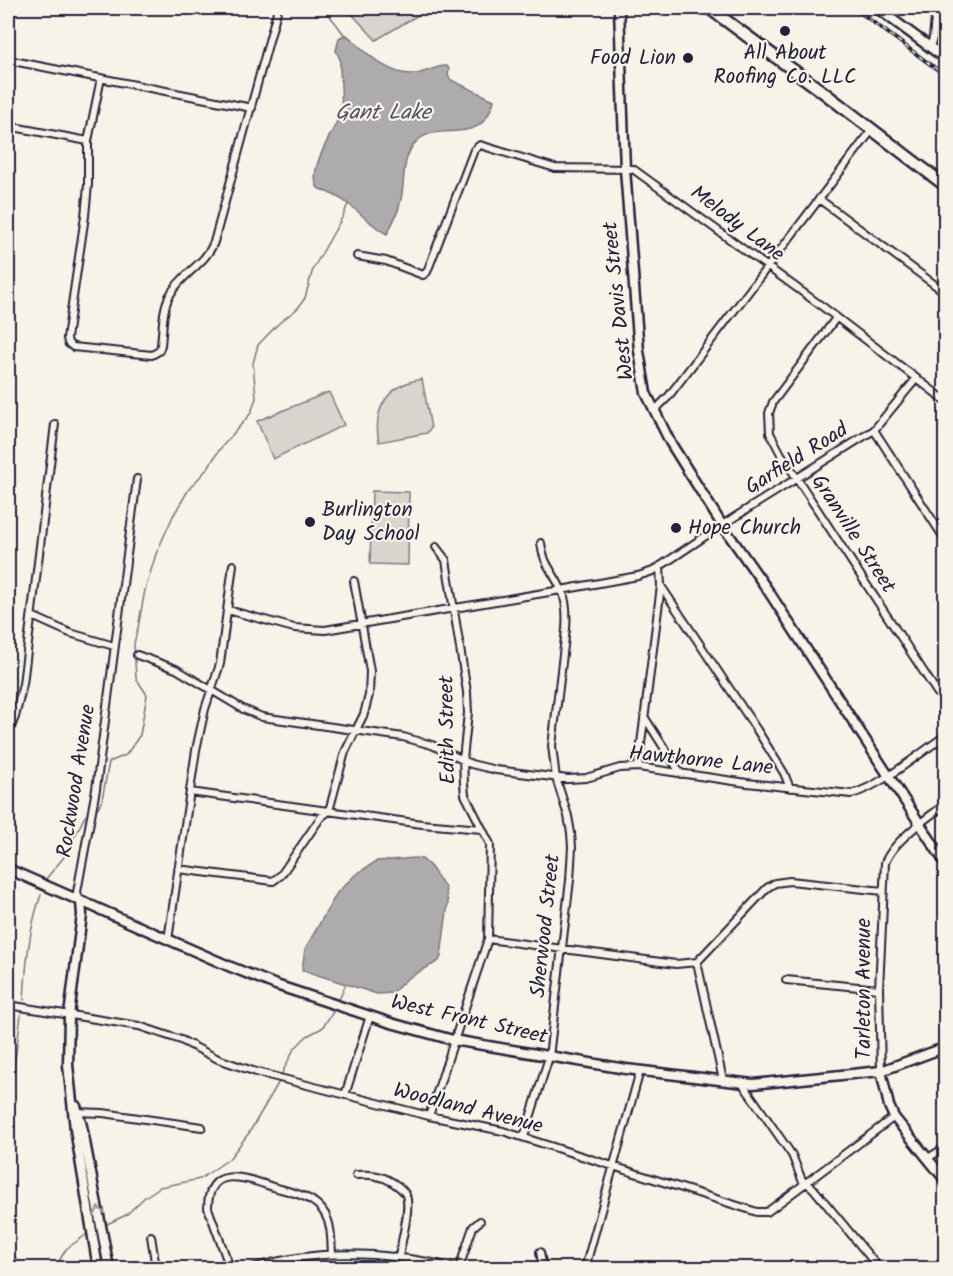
<svg xmlns="http://www.w3.org/2000/svg" width="953" height="1276" viewBox="0 0 953 1276" font-family="Kalam,sans-serif">
<rect width="100%" height="100%" fill="#f7f3e8"/>
<filter id="ink" filterUnits="userSpaceOnUse"><feTurbulence type="fractalNoise" baseFrequency=".0167" numOctaves="2"/><feDisplacementMap in="SourceGraphic" scale="12" xChannelSelector="R" yChannelSelector="G"/><feConvolveMatrix kernelMatrix="1 2 1 2 8 2 1 2 1" color-interpolation-filters="sRGB"/></filter>
<g filter="url(#ink)">
<path fill="#d8d5cf" stroke="#7d7c85" stroke-width="1.5" d="M 328,8 L 430,8 L 376,40 L 351,13 Z
M 422,379 L 431,428 L 427,433 L 379,442 C 372,409 388,384 422,379 Z
M 329,392 L 344,425 L 273,459 L 257,421 Z
M 372,491 L 409,492 L 408,565 L 370,564 Z"/>
<path fill="#aeabad" stroke="#76747f" stroke-width="1.5" d="M 344,35 L 347,35 C 366,52 387,76 415,74 C 426,73 437,65 447,66 L 449,69 L 448,76 L 451,80 L 494,100 C 481,150 441,119 417,141 C 400,157 406,183 400,203 C 398,214 392,224 387,234 C 372,226 362,214 348,204 C 339,196 328,193 318,188 C 307,171 331,136 338,119 C 345,102 339,77 340,59 L 336,51 L 339,38 Z
M 415,858 L 422,859 L 430,866 L 445,887 L 448,903 L 441,956 L 439,961 L 408,978 L 392,993 L 377,994 L 302,970 L 305,949 L 337,893 L 356,874 L 377,861 Z"/>
<g fill="none" stroke-linecap="round" stroke-linejoin="round">
<path stroke="#76747f" stroke-width="1.5" d="M 324,8 L 346,37
M 946,405 L 940,430 L 946,449
M 98,808 L 102,800 L 109,762 L 126,755 L 140,735 L 147,695 L 136,678 L 134,643 L 138,628 L 145,590 L 156,554 L 173,516 L 189,489 L 207,469 L 220,449 L 251,413 L 256,398 L 253,363 L 258,345 L 278,324 L 298,308 L 305,298 L 313,269 L 343,216 L 348,204
M 45,880 L 64,857 L 85,816
M 24,1000 C 26,964 29,928 41,895
M 338,1002 L 346,984
M 281,1075 L 294,1049 L 307,1036 L 322,1028 L 335,1009
M 8,1167 L 11,1153 L 12,1083 L 21,1015
M 105,1225 L 126,1215 L 145,1197 L 160,1187 L 200,1179 L 229,1159 L 249,1133 L 280,1080
M 8,1230 L 15,1257 L 22,1268
M 8,1260 L 16,1262
M 55,1268 L 66,1249 L 90,1232"/>
<defs>
<path id="street" d="M 930,47 L 933,38 L 936,8
M 8,60 L 252,108
M 101,78 L 88,141 L 88,185 L 85,216 L 67,338 L 68,343 L 73,347 L 152,355 L 159,351 L 161,345 C 163,329 162,309 170,295 C 181,274 206,264 214,242 L 278,8
M 8,126 L 88,141
M 819,199 L 946,293
M 357,256 L 386,261 L 423,275 L 427,272 L 474,150 L 480,145 L 555,168 L 633,169 L 823,307 L 946,401
M 836,318 L 773,402 L 769,413 L 770,433 L 781,454 L 946,706
M 654,411 L 668,397 L 872,130
M 874,430 L 946,541
M 661,586 L 757,730 L 784,773 L 790,788
M 228,610 L 294,628 L 325,630 L 561,590 L 638,576 L 653,571 L 722,525 L 874,430 L 916,379
M 32,616 L 70,633 L 114,646
M 137,655 L 176,669 L 243,709 L 262,717 L 403,737 L 432,745 L 471,764 L 496,770 L 568,779 L 586,778 L 620,768 L 638,767 L 747,783 L 851,794 C 880,787 920,753 946,735
M 645,718 L 681,774
M 8,734 L 15,717 L 23,684 L 55,424
M 638,767 L 661,586 L 660,566
M 190,792 L 422,824 L 482,829
M 178,869 L 273,881 L 281,875 L 321,817 L 329,811 L 345,752 L 364,714 L 369,695 L 370,671 L 354,581
M 80,901 L 77,892 L 96,789 L 137,479
M 488,939 L 676,964 L 697,962 L 767,888 L 775,883 L 790,881 L 883,891
M 168,940 L 196,750 L 205,709 L 220,664 L 233,565
M 697,962 L 723,1080
M 786,980 L 879,989
M 8,1005 L 139,1026 L 181,1040 L 218,1059 L 256,1072 L 429,1116 L 503,1131 L 757,1212 L 767,1212 L 894,1117
M 881,1071 L 879,989 L 885,863 C 892,842 928,817 946,804
M 742,1083 L 792,1155 L 802,1180 L 813,1188 L 879,1268
M 345,1095 L 370,1016
M 75,1112 L 103,1113 L 202,1127
M 429,1116 L 488,939 L 490,844 L 465,795 L 464,784 L 463,759 L 468,713 L 467,692 L 446,560 L 436,547
M 524,1137 L 549,1057 L 570,880 L 572,847 L 571,833 L 568,816 L 556,778 L 552,746 L 566,629 C 567,616 567,603 562,591 C 554,572 543,565 541,543
M 928,1158 L 946,1147
M 356,1175 C 370,1174 380,1175 392,1182 C 398,1186 403,1189 406,1195 C 411,1209 401,1242 399,1257
M 151,1236 L 156,1268
M 540,1252 L 542,1263 L 541,1268
M 230,1268 L 208,1208 C 208,1163 246,1178 273,1187 C 291,1192 315,1196 325,1214 C 332,1226 331,1241 332,1254
M 253,1268 C 320,1247 389,1252 456,1268
M 459,1268 L 473,1227 L 480,1221
M 585,1268 L 640,1071"/>
<path id="secondary" d="M 619,8 L 625,169 L 639,351 L 646,393 L 670,442 L 722,525 L 767,589 L 946,864
M 877,8 L 946,59
M 8,869 L 231,967 L 276,985 L 391,1023 L 453,1040 L 626,1069 L 753,1084 L 881,1071 L 946,1047
M 81,901 L 82,915 L 69,1015 L 68,1065 L 75,1129 L 98,1268
M 881,1071 L 889,1106 L 894,1117 L 946,1181
M 76,1106 L 82,1126 L 109,1268"/>
<path id="highway" d="M 709,8 L 823,92 L 946,186"/>
</defs>
<use href="#street" stroke="#22223b" stroke-width="10"/>
<use href="#secondary" stroke="#22223b" stroke-width="13"/>
<use href="#highway" stroke="#22223b" stroke-width="15"/>
<use href="#street" stroke="#f7f3e8" stroke-width="6"/>
<use href="#secondary" stroke="#f7f3e8" stroke-width="8"/>
<use href="#highway" stroke="#f7f3e8" stroke-width="10"/>
<defs>
<path id="rail" d="M 854,8 L 946,76"/>
</defs>
<use href="#rail" stroke="#22223b" stroke-width="4"/>
<use href="#rail" stroke="#f7f3e8" stroke-width="1.5" stroke-dasharray="4.5" stroke-linecap="butt"/>
</g>
<defs><path id="oneway-chevron" d="M-2-3.5L2.5 0L-2 3.5" fill="none" stroke-width="1.6" stroke-linecap="round" stroke-linejoin="round" transform="scale(1.5)"/></defs>
<use stroke="#97959a" href="#oneway-chevron" transform="translate(99 1211) rotate(-101)"/>
</g>
<g fill="#22223b" stroke="#f7f3e8" stroke-width="2">
<circle cx="785" cy="31" r="6"/>
<circle cx="688" cy="58" r="6"/>
<circle cx="310" cy="522" r="6"/>
<circle cx="676" cy="528" r="6"/>
</g>
<g text-anchor="middle" dominant-baseline="central" stroke-width="4.5" stroke-linejoin="round" paint-order="stroke">
<g font-size="21" fill="#22223b" stroke="#f7f3e8" text-anchor="start">
<text x="785" y="53" text-anchor="middle">All About<tspan x="785" dy="24">Roofing Co. LLC</tspan></text>
<text x="676" y="58" text-anchor="end">Food Lion</text>
<text x="322" y="510">Burlington<tspan x="322" dy="24">Day School</tspan></text>
<text x="688" y="528">Hope Church</text>
</g>
<g font-size="21" fill="#22223b" stroke="#f7f3e8">
<text transform="translate(737 224) rotate(37)">Melody Lane</text>
<text transform="translate(619 301) rotate(-96)">West Davis Street</text>
<text transform="translate(797 459) rotate(-32)">Garfield Road</text>
<text transform="translate(853 534) rotate(57)">Granville Street</text>
<text transform="translate(448 730) rotate(-91)">Edith Street</text>
<text transform="translate(701 761) rotate(6)">Hawthorne Lane</text>
<text transform="translate(77 781) rotate(-81)">Rockwood Avenue</text>
<text transform="translate(546 926) rotate(-84)">Sherwood Street</text>
<text transform="translate(864 989) rotate(-90)">Tarleton Avenue</text>
<text transform="translate(469 1020) rotate(13)">West Front Street</text>
<text transform="translate(468 1109) rotate(14)">Woodland Avenue</text>
</g>
<g font-size="22" font-style="italic" fill="#535263" stroke="#f7f3e8">
<text x="383" y="113">Gant Lake</text>
</g>
</g>
<rect width="953" height="1276" fill="none" stroke="#f7f3e8" stroke-width="30"/>
<rect x="15" y="15" width="923" height="1246" fill="none" stroke="#22223b" stroke-width="2" filter="url(#ink)"/>
</svg>
